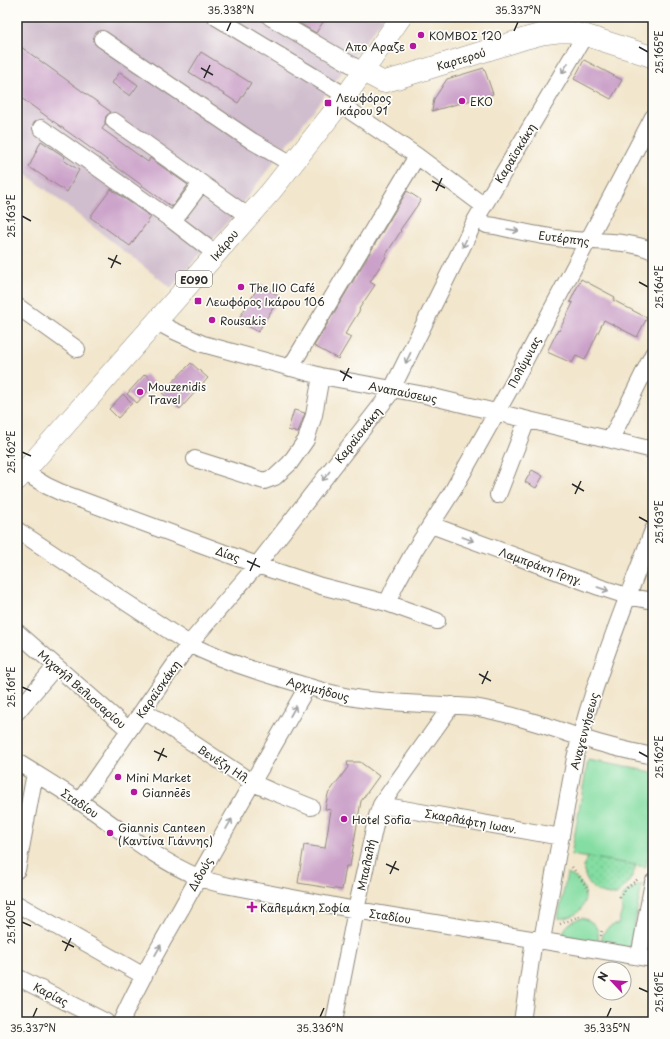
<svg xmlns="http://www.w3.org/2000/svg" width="670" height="1039" viewBox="0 0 670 1039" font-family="'Playpen Sans',sans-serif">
<defs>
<pattern id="park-dots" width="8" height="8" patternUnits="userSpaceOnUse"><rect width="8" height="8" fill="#84dda2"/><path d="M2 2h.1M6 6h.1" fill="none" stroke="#72be8c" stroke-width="1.8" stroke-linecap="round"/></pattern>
</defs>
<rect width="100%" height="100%" fill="#fdfcf7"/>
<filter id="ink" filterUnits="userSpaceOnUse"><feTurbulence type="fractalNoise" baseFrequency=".025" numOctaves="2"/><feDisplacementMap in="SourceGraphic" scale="8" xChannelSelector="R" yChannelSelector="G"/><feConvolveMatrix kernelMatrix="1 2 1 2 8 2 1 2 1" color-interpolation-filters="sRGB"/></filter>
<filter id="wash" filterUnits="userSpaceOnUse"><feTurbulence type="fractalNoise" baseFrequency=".012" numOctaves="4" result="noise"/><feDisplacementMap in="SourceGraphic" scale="16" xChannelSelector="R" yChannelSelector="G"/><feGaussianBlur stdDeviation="0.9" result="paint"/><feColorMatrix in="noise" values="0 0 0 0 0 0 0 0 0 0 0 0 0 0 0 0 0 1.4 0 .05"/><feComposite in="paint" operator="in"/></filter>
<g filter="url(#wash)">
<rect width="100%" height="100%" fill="#f2e6cc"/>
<path fill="#d0bdcd" d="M 17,17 L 384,17 L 234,214 L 171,288 L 17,167 Z"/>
<path fill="#84dda2" stroke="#588466" d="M 588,760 L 653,772 L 653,825 L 646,867 L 571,855 Z
M 567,874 C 596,883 588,921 558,918 Z
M 642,884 L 630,948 L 601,942 C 602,932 607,926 618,924 L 622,911 L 621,901 L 623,896 L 626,892 Z
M 582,918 C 594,921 600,928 598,942 L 563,935 C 565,925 572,920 582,918 Z"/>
<path fill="url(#park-dots)" stroke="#588466" d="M 587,857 L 636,865 C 632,880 628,884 617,895 C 612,895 606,895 601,893 C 591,890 583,877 584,867 C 585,864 586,860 587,857 Z"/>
<g id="blocks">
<path fill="#cba1c9" d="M 289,17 L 326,17 L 316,33 Z
M 17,44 L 111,112 L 106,116 L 105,121 L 105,125 L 102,129 L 148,162 L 150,158 L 188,185 L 172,207 L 17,95 Z
M 201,52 L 251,83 L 238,103 L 189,72 Z
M 584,60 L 622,80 L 611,99 L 574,79 Z
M 484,68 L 493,94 L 432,111 L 434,99 L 447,79 Z
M 120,72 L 138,85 L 130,96 L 112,83 Z
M 41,141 L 65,157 L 63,160 L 79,170 L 67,192 L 29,167 Z
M 111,189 L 151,217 L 130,246 L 90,217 Z
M 407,191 L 421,200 L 400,230 L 401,231 L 385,256 L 386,257 L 370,282 L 375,285 L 359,309 L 360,310 L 345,334 L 351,337 L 338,359 L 314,346 Z
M 581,279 L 615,297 L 613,300 L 647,318 L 637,337 L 604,320 L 585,360 L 576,356 L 572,363 L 547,352 L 558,330 L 559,331 L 573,303 L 570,302 Z
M 260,284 L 280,297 L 258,332 L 238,320 Z
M 191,363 L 208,378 L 180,409 L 162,393 Z
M 145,374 L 155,383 L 137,403 L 127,394 Z
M 123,394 L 132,403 L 118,418 L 109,409 Z
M 294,410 L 305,413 L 298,433 L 288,430 Z
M 532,470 L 543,476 L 536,488 L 525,482 Z
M 347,762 L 360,762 L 379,776 L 361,801 L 350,866 L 346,866 L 342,890 L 298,883 L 304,845 L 325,848 L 331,810 L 325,809 L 328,794 L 348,767 Z"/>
</g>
</g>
<g filter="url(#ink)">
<use href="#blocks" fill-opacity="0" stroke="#8e887c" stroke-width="1"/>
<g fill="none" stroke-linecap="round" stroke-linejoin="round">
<defs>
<path id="minor" d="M 216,17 L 346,96
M 270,17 L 364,72
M 102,39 L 252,141 L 292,164
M 340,104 L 417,156 L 484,206
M 114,121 L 248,216
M 41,128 L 173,221
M 201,184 L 173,221 L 216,254
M 476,219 L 487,225 L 495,226 C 521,232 548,238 574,240 C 601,242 628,240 653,251
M 17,306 L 77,349
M 157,322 L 172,330 L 203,344 L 321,376 L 425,395 L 653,450
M 290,368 L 417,156
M 611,439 L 653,354
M 195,459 L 264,481 L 275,477 L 290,463 L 306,440 L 314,415 L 321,376
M 24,472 L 47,486 L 60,492 L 257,565 L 321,586 L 387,603 L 437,621
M 498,495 L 527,420
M 431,525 L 599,587 L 627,596 L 653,601
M 17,530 L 189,644 C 218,659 249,669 280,678 C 309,687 339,697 369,700 C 404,704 439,704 473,707 C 509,713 544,725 579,737 C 603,745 628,751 653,756
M 387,603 L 395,586 L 414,551 L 452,492 L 512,385 L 653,117
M 17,632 L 129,730
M 143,710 L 253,783 L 271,791 L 311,807
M 17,712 L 56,666
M 17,762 C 38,775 59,788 79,801 C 117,827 155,859 198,877 C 208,881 219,884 230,886 L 356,910 L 653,959
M 79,802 L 189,644 L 257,565 L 389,395 L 476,219 L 585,35
M 381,805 L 561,837
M 17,870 L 35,773
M 17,904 L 144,976
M 542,940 L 575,758 C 594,679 625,605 653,530
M 639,957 L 653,882
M 17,977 L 106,1022
M 121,1022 C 138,983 160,946 181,909 C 222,834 265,761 307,687
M 334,1022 L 356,910 L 377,816 L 381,805 L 385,799 L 452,705
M 522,1022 L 534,939"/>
<path id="major" d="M 364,72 L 383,82 L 398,78 L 527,38 L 542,34 L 558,32 L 570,32 L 585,35 L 653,57
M 17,480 L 272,190 L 346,96 L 401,17"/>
</defs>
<use href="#minor" stroke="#8e887c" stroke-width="18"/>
<use href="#major" stroke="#8e887c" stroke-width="22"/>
<path stroke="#8e887c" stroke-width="2.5" stroke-dasharray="1 3" stroke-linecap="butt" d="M 572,867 L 589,890
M 619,897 L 627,888 L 638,879
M 560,924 L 582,915
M 601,936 L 602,929"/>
<use href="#minor" stroke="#fff" stroke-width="16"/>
<use href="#major" stroke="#fff" stroke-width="21"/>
</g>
<defs><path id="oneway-shaft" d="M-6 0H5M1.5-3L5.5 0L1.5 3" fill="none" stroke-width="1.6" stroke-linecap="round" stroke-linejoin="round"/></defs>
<g stroke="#a0a0a0">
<use href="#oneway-shaft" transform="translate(565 68) rotate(121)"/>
<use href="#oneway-shaft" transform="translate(513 230) rotate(10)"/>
<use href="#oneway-shaft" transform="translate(465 242) rotate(116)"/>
<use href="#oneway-shaft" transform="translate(408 358) rotate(116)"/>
<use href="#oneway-shaft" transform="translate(326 476) rotate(128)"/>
<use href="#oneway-shaft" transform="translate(468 539) rotate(20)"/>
<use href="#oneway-shaft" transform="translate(603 589) rotate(19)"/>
<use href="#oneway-shaft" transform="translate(293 711) rotate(-61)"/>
<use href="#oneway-shaft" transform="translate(229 824) rotate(-60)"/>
<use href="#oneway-shaft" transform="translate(158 950) rotate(-61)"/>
</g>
</g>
<path fill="none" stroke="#2b2b2b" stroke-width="1.5" d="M 227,31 L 231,22M 514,31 L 518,22M 639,47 L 648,52M 201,68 L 213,75M 204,78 L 210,65M 432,181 L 445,188M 436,191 L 442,178M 22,216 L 31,221M 108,258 L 121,264M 111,268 L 117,255M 639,282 L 648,287M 340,371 L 352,378M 343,381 L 349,368M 22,452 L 31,456M 572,484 L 584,491M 575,494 L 581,481M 639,517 L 648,522M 247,561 L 260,567M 250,571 L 256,558M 479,674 L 491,681M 482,684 L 488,671M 22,687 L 31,691M 154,751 L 167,757M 639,752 L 648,757M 158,761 L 164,748M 386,864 L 399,870M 390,874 L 396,861M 22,922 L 31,926M 62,941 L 74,947M 65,951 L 71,938M 639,988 L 648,992M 33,1017 L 37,1008M 320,1017 L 324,1008M 607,1017 L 611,1008"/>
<g fill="#b5179e" stroke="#fdfcf7" stroke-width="1.5">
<circle cx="421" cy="35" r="4"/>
<circle cx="413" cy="46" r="4"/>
<circle cx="462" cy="101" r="4"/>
<rect x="324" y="99" width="8" height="8" rx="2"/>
<circle cx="241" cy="287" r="4"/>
<rect x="194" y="297" width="8" height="8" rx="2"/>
<circle cx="212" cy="320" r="4"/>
<circle cx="140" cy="392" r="4"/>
<circle cx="118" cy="777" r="4"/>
<circle cx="134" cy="792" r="4"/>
<circle cx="344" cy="819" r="4"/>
<circle cx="110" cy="833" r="4"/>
<path d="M250 901h4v4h4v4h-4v4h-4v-4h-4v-4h4z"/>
</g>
<g text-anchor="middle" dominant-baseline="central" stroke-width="3.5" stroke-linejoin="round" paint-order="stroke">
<rect fill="#fdfcf7" stroke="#6a6a68" stroke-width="1" x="176" y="271" width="36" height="16" rx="3"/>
<g font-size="10" font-weight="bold" fill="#2b2b2b">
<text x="194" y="279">ΕΟ90</text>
</g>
<g font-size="11" fill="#2b2b2b" stroke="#fdfcf7" text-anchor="start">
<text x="429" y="35">ΚΟΜΒΟΣ 120</text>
<text x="405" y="46" text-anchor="end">Απο Αραζε</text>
<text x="336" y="97">Λεωφόρος<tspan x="336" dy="13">Ικάρου 91</tspan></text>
<text x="470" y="101">EKO</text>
<text x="249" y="287">The IIO Café</text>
<text x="206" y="301">Λεωφόρος Ικάρου 106</text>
<text x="220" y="320">Rousakis</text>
<text x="148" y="386">Mouzenidis<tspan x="148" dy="13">Travel</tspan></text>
<text x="126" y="777">Mini Market</text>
<text x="142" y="792">Giannēēs</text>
<text x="352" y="819">Hotel Sofia</text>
<text x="118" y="827">Giannis Canteen<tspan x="118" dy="13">(Καντίνα Γιάννης)</tspan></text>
<text x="260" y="907">Καλεμάκη Σοφία</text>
</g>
<g font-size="11" fill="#2b2b2b" stroke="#fdfcf7">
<text transform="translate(461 59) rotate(-17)">Καρτερού</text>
<text transform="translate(515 153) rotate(-59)">Καραϊσκάκη</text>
<text transform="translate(564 238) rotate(7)">Ευτέρπης</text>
<text transform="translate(224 245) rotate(-50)">Ικάρου</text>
<text transform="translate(524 362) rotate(-62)">Πολύμνιας</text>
<text transform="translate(403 392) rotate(11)">Αναπαύσεως</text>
<text transform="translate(358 435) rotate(-52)">Καραϊσκάκη</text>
<text transform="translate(228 554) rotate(20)">Δίας</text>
<text transform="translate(541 566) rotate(20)">Λαμπράκη Γρηγ.</text>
<text transform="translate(82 689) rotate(41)">Μιχαήλ Βελισσαρίου</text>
<text transform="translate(158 689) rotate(-55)">Καραϊσκάκη</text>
<text transform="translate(318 689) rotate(15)">Αρχιμήδους</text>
<text transform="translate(584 731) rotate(-75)">Αναγεννήσεως</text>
<text transform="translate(224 764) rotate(33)">Βενέζη Ηλ.</text>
<text transform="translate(80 803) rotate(34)">Σταδίου</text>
<text transform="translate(471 821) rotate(10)">Σκαρλάφτη Ιωαν.</text>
<text transform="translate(366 865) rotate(-78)">Μπαλαλή</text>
<text transform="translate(200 874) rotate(-60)">Διδούς</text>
<text transform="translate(390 916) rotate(9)">Σταδίου</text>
<text transform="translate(51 994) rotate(27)">Καρίας</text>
</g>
</g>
<rect width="670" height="1039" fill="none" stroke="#fdfcf7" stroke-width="44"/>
<g transform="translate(612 981) rotate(296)"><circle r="19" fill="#fdfcf7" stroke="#a9a8a5"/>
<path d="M0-3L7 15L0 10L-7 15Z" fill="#b5179e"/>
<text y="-6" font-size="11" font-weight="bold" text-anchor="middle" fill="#2b2b2b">N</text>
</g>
<rect x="22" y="22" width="626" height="995" fill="none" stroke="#2b2b2b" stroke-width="1.5"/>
<g font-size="10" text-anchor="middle" fill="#2b2b2b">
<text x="231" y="14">35.338°N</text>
<text x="518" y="14">35.337°N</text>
<text transform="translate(659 52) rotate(-90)" y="4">25.165°E</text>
<text transform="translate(11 216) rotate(-90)" y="4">25.163°E</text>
<text transform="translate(659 287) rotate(-90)" y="4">25.164°E</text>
<text transform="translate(11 452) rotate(-90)" y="4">25.162°E</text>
<text transform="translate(659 522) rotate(-90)" y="4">25.163°E</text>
<text transform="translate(11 687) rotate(-90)" y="4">25.161°E</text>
<text transform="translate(659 757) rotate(-90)" y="4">25.162°E</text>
<text transform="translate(11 922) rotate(-90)" y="4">25.160°E</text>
<text transform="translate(659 992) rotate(-90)" y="4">25.161°E</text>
<text x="33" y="1032">35.337°N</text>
<text x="320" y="1032">35.336°N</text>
<text x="607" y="1032">35.335°N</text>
</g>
</svg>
